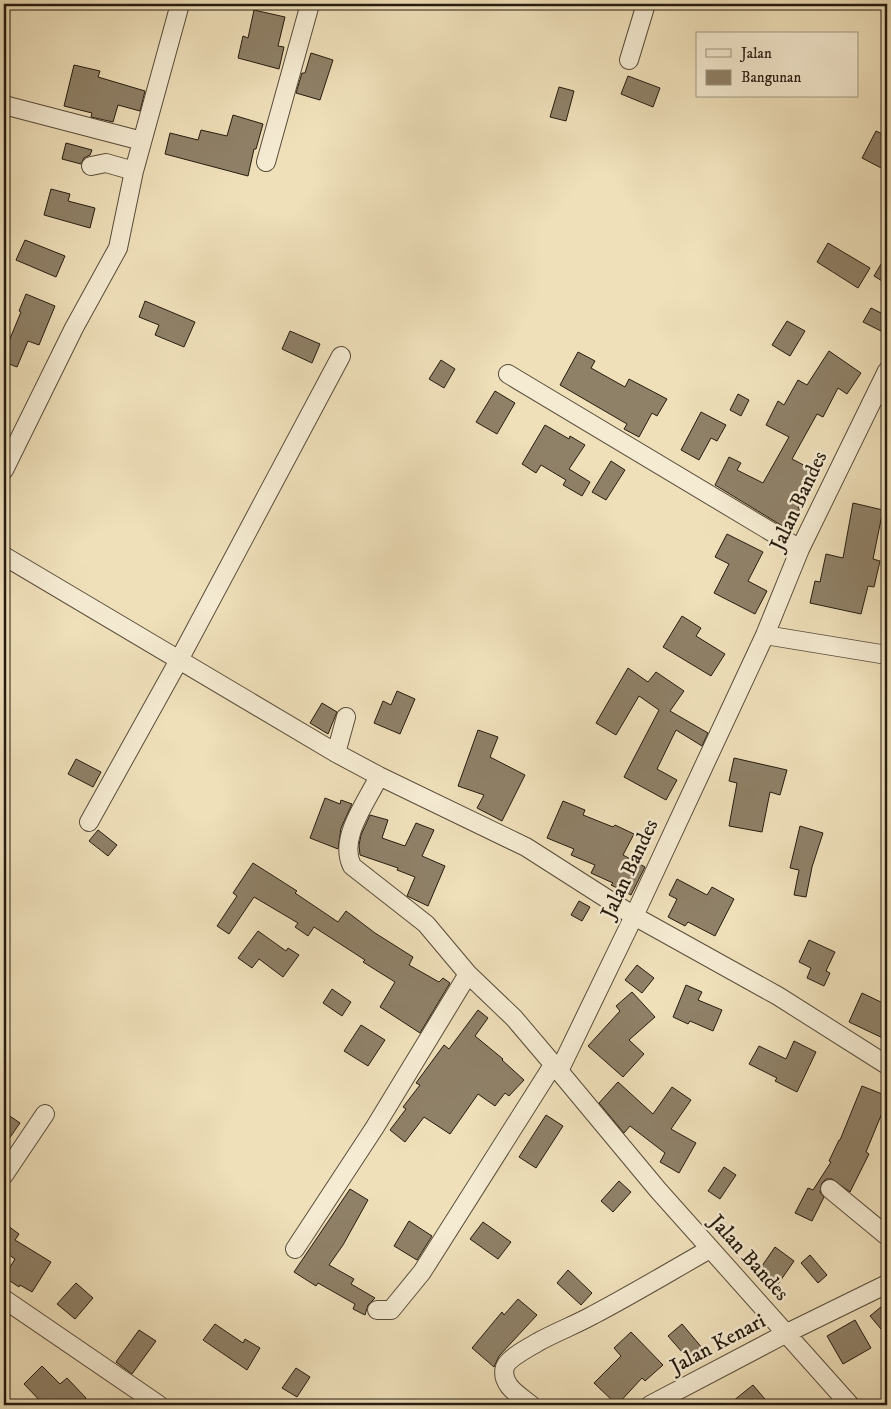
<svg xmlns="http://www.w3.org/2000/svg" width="891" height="1409" viewBox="0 0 891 1409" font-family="'IM FELL DW Pica',serif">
<rect width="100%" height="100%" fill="#efe0ba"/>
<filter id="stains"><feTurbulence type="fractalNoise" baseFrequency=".004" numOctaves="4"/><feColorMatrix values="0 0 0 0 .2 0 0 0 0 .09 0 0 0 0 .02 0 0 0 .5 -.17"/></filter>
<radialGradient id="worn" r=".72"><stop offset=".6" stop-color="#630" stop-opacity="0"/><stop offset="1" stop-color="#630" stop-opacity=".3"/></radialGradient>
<path fill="#8f8168" stroke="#261b0f" d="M 254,10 L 285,17 L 278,46 L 284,47 L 279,69 L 238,58 L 243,36 L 248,38 Z
M 311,53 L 333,60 L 320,100 L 296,93 L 302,73 L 305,73 Z
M 74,65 L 100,71 L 98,77 L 145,91 L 140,111 L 118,105 L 113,122 L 91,117 L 92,113 L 64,106 Z
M 628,76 L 660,88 L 653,107 L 621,94 Z
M 559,87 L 574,91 L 566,121 L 550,117 Z
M 233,115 L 263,124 L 256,149 L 254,149 L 248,176 L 165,154 L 170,133 L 198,140 L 201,130 L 227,136 Z
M 876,131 L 887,136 L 887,171 L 862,158 Z
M 66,143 L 92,150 L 90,155 L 84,158 L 81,164 L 62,159 Z
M 51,189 L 70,194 L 68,201 L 95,208 L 90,228 L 44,215 Z
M 25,240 L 65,256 L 56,277 L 16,260 Z
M 828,243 L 870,268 L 858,288 L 817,262 Z
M 887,254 L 887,284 L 874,276 Z
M 26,294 L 55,306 L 39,345 L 28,341 L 17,367 L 4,362 L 4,339 L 9,341 L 21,312 L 19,311 Z
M 145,301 L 195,322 L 184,347 L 155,335 L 159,325 L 139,317 Z
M 871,308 L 887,316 L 887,334 L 863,322 Z
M 787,321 L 805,331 L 790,356 L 772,345 Z
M 290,331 L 320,344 L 312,363 L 282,349 Z
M 829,351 L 861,373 L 847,394 L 838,388 L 823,417 L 817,414 L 792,459 L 817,472 L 798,508 L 800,509 L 789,530 L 715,485 L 729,457 L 741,463 L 737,470 L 763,483 L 789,437 L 766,425 L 778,401 L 784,405 L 798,380 L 807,385 Z
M 578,352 L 595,361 L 591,368 L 625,387 L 629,379 L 667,399 L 657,416 L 652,413 L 639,437 L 624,429 L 627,424 L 560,385 Z
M 441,360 L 455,369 L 444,388 L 429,379 Z
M 495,391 L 515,403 L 497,434 L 476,422 Z
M 738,394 L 749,400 L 741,416 L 730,410 Z
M 701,412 L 726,425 L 717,441 L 711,438 L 699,460 L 681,450 Z
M 545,425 L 569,439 L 570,436 L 585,445 L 569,469 L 590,482 L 582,496 L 563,485 L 566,480 L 541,465 L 536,473 L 522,464 Z
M 611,461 L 625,470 L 606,500 L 592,492 Z
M 853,503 L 883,510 L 873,559 L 880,561 L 874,587 L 868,586 L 861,614 L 810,603 L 815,581 L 820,582 L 826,554 L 843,558 Z
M 727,534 L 763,552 L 748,581 L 767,591 L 755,614 L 714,593 L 729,564 L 715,557 Z
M 682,616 L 701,628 L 696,636 L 725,654 L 711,676 L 663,647 Z
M 628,668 L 648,682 L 656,672 L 684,691 L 670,711 L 708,733 L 702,746 L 676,730 L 657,769 L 677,780 L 666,800 L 624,777 L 659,710 L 639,696 L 616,735 L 596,723 Z
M 397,691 L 415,699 L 400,734 L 374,723 L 383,701 L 391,705 Z
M 322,703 L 337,712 L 328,734 L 310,723 Z
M 478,730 L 498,737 L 490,757 L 525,775 L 502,821 L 477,808 L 484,795 L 458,786 Z
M 734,758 L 787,770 L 780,795 L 770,792 L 762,832 L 729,826 L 737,783 L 729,781 Z
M 76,759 L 101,772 L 93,787 L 68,774 Z
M 325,798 L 340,804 L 341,800 L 352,804 L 341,828 L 338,849 L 310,838 Z
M 563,801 L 585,810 L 583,815 L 613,827 L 615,825 L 634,834 L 623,855 L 645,867 L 631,895 L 611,885 L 613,883 L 591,873 L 595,865 L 571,855 L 574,849 L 547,838 Z
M 370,815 L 388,820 L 382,838 L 405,846 L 416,823 L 434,830 L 422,856 L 445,866 L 428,906 L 407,896 L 415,877 L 397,870 L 398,868 L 360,855 L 359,845 L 361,835 Z
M 800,826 L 823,833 L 812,867 L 806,897 L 794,895 L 799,870 L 790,868 Z
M 98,830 L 117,845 L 108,856 L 89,841 Z
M 253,863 L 297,891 L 295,893 L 338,922 L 346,911 L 375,933 L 413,957 L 409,965 L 439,982 L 443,978 L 450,983 L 420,1033 L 380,1007 L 395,982 L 363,962 L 365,960 L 314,927 L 308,936 L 295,927 L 298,923 L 254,897 L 229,934 L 217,926 L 237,896 L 233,893 Z
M 677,879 L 707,895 L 712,887 L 734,899 L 715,936 L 688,922 L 685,926 L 668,917 L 677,899 L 669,895 Z
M 579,901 L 590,907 L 582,921 L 571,915 Z
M 258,931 L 286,951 L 288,948 L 299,955 L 283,977 L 259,959 L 252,968 L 238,958 Z
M 809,940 L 835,952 L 826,971 L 830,973 L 824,986 L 807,978 L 811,968 L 799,962 Z
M 637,965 L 654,978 L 642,993 L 625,980 Z
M 686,985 L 702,992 L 698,1000 L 722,1010 L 713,1031 L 690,1021 L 688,1024 L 673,1017 Z
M 332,989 L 351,1002 L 342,1016 L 323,1003 Z
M 632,992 L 655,1017 L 629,1040 L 644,1054 L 623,1077 L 588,1046 L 620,1011 L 616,1006 Z
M 862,993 L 887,1005 L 887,1040 L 849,1022 Z
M 478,1010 L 488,1018 L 475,1036 L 503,1059 L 502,1060 L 524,1080 L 509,1096 L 505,1093 L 495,1106 L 478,1094 L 450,1134 L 424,1117 L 405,1142 L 390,1130 L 406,1109 L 403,1107 L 420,1085 L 416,1083 L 444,1045 L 449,1049 Z
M 361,1025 L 385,1040 L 368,1066 L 344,1051 Z
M 794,1041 L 816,1052 L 797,1092 L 775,1081 L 777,1078 L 749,1064 L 759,1046 L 786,1059 Z
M 618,1082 L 653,1114 L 672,1087 L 691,1100 L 671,1129 L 696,1143 L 679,1173 L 660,1162 L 665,1153 L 630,1126 L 624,1133 L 599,1103 Z
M 862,1086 L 887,1096 L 887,1101 L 866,1152 L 869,1154 L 850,1192 L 832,1179 L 826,1179 L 822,1183 L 820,1192 L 824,1197 L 812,1221 L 795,1213 L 808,1188 L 813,1190 L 831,1162 L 829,1161 L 839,1140 L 840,1140 Z
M 4,1112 L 20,1123 L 4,1146 Z
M 546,1115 L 563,1126 L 536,1168 L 519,1157 Z
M 724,1167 L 736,1175 L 720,1199 L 708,1191 Z
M 619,1181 L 631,1192 L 613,1212 L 601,1201 Z
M 350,1189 L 368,1200 L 343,1245 L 329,1265 L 354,1279 L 351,1284 L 375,1298 L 368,1305 L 365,1315 L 353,1309 L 355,1304 L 318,1283 L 316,1286 L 294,1272 Z
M 409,1221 L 432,1236 L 417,1260 L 394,1246 Z
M 483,1222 L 511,1242 L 498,1259 L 470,1239 Z
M 4,1223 L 19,1234 L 15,1240 L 51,1262 L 32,1292 L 20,1285 L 19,1287 L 4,1277 L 15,1259 L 6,1253 L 4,1256 Z
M 775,1247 L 794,1261 L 774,1290 L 755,1276 Z
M 810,1255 L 827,1275 L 818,1283 L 801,1263 Z
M 568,1270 L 592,1293 L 581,1305 L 557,1283 Z
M 76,1283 L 93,1298 L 75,1319 L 57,1304 Z
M 518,1299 L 537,1315 L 499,1356 L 494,1367 L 472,1348 L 502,1312 L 504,1315 Z
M 887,1302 L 887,1336 L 870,1316 Z
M 855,1320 L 871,1348 L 843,1364 L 827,1336 Z
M 215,1324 L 243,1343 L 245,1339 L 260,1348 L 247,1370 L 203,1340 Z
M 682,1324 L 703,1349 L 689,1360 L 668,1336 Z
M 139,1330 L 156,1341 L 132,1374 L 116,1362 Z
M 631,1332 L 663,1365 L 645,1381 L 642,1378 L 617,1405 L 594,1383 L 621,1356 L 614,1348 Z
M 42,1366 L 60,1384 L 67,1378 L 86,1398 L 79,1405 L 44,1405 L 24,1384 Z
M 296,1368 L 310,1377 L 297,1397 L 282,1388 Z
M 753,1385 L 770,1405 L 728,1405 Z"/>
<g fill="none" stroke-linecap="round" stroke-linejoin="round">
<defs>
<path id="minor" d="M 629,60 L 646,4
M 4,105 L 142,141
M 266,162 L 310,4
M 91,166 L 106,163 L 134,171
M 508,374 L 800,549
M 4,470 L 74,328 L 118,248 L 134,171 L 180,4
M 4,556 L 336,753 L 379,776 L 526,847 L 634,916 L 778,996 L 887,1065
M 765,635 L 887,655
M 336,753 L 346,717
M 379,776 C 367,802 338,838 352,866 L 426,924 L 468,974 L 514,1018 L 559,1071
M 89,822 L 179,660 L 341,356
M 4,1175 L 45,1114
M 830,1189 L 887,1236
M 295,1249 L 375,1127 L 468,974
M 4,1299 L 159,1405
M 377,1310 L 391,1310 L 422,1272 L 553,1065
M 531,1405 C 519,1395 500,1385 505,1367 C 508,1358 530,1347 538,1342 C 556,1332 575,1325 593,1315 C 633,1294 671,1271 710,1249
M 650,1405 L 787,1333 L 887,1284
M 850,1405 L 658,1190 L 559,1071 L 634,916 L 765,635 L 800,549 L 887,371"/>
</defs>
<use href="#minor" stroke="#584c3a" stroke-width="20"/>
<use href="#minor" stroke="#f5ebd2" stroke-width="18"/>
</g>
<g text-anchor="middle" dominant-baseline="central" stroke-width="5" stroke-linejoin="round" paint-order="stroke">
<g font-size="21" fill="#261b0f" stroke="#f5ebd2">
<text transform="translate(799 501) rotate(-65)">Jalan Bandes</text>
<text transform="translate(630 869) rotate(-65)">Jalan Bandes</text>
<text transform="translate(749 1258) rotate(48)">Jalan Bandes</text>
<text transform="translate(718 1344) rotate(-28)">Jalan Kenari</text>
</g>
</g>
<rect width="891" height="1409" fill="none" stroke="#efe0ba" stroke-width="20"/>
<rect x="5" y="5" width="881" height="1399" fill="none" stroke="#261b0f" stroke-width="2.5"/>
<rect x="10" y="10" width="871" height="1389" fill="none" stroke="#261b0f"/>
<rect x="696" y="32" width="162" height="65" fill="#f5ebd2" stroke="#a29884"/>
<rect x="706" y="49" width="25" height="8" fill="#f5ebd2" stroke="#a29884"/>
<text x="741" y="58" font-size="15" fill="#261b0f">Jalan</text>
<rect x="706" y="70" width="25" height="15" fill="#8f8168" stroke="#a29884"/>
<text x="741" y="82" font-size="15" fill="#261b0f">Bangunan</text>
<rect width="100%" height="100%" filter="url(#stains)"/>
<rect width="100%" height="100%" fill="url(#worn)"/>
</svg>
